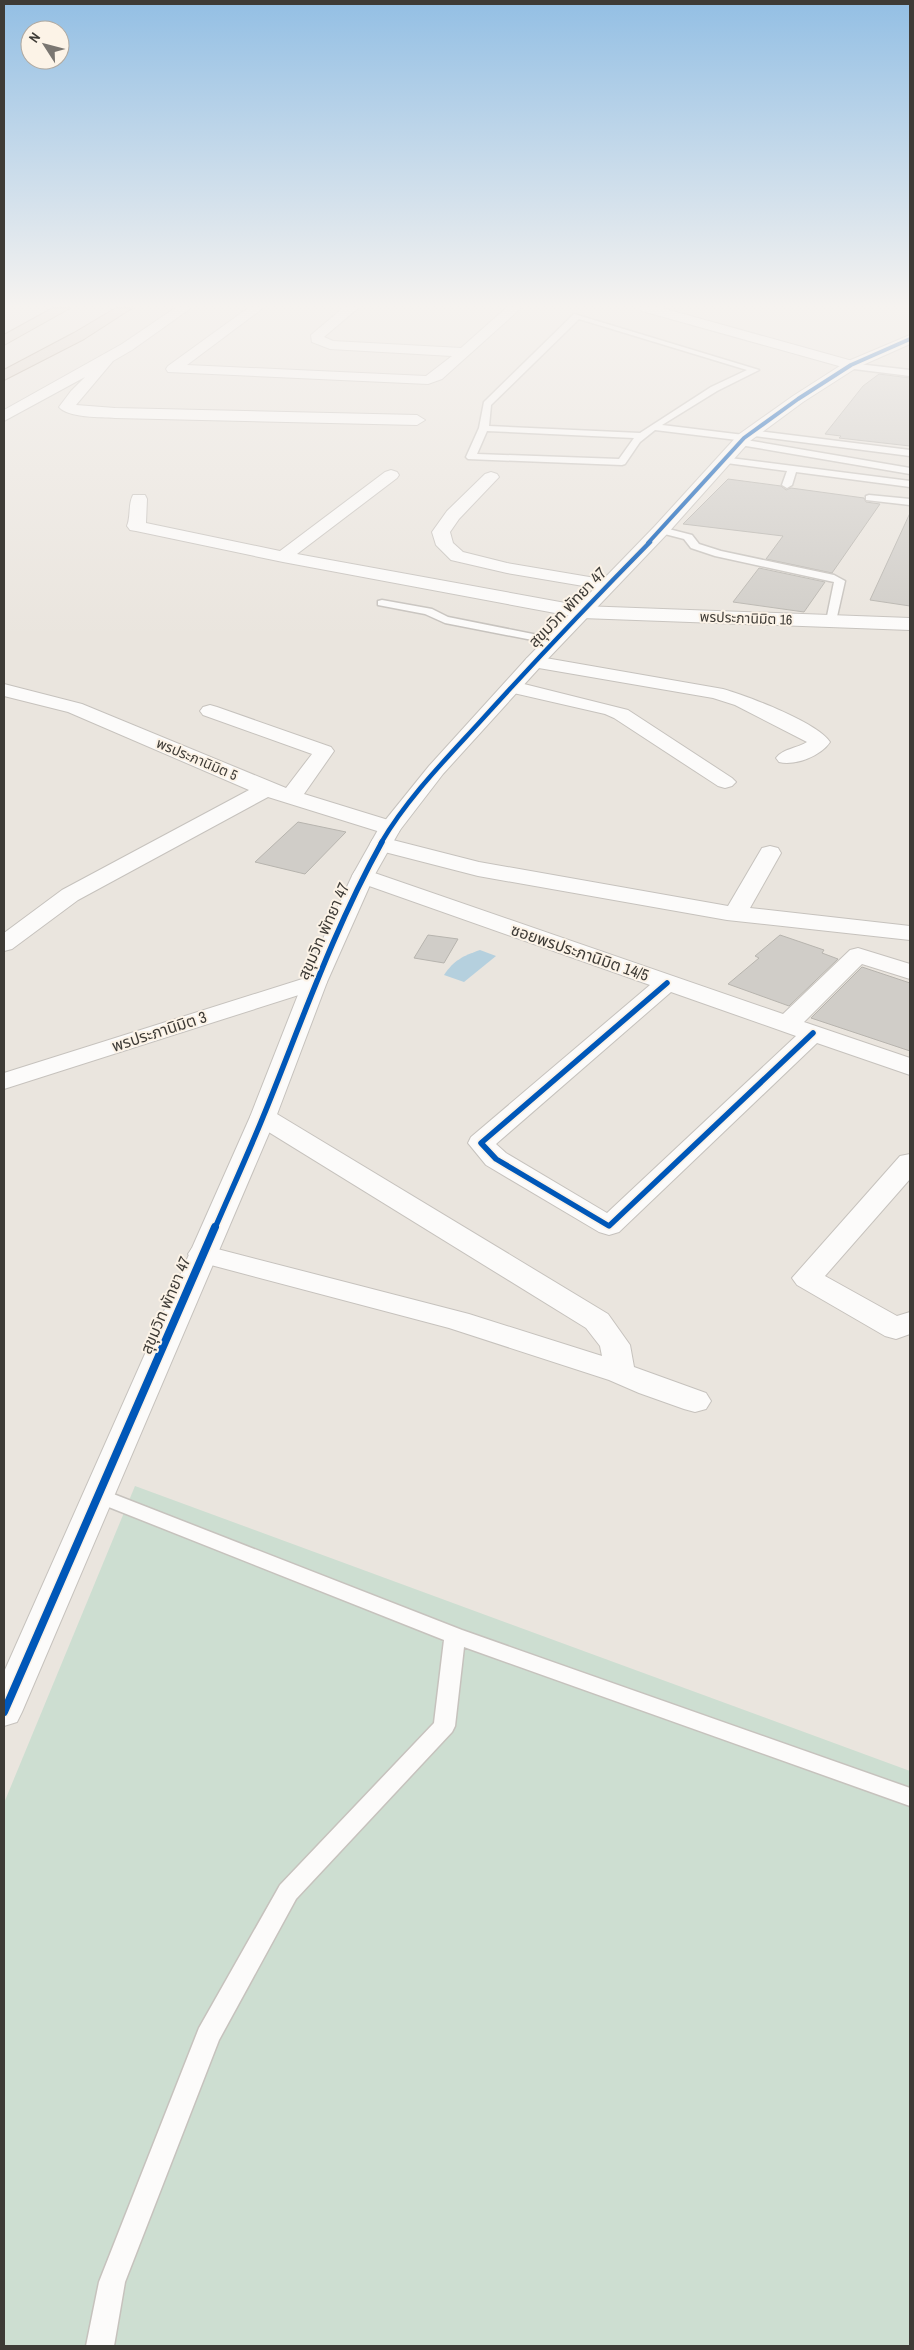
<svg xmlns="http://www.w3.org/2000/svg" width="914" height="2350" viewBox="0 0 914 2350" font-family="'Archivo Narrow','Noto Sans Thai',sans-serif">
<rect width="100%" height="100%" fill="#eae5de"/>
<path fill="#cdded1" d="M 135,1486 L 910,1771 L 910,2346 L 4,2346 L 4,1803 Z"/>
<path fill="#b5d0de" d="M 480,950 L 496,956 L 464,982 L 444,975 C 454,960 463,956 480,950 Z"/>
<path fill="#d0cdc8" stroke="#b7b4ae" d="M 879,374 L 910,378 L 910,446 L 839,438 L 841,436 L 825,434 L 863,386 Z
M 728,479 L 781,486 L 786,490 L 791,488 L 864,498 L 866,502 L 880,504 L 832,573 L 766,559 L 783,536 L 683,524 Z
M 910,513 L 910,606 L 870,600 Z
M 759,568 L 825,582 L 804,612 L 733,602 Z
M 298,822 L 346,832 L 305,874 L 255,862 Z
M 428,935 L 458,939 L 444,963 L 414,958 Z
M 780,935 L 824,950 L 822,953 L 838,959 L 789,1006 L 728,984 L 759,958 L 755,956 Z
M 862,967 L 910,983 L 910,1051 L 811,1018 Z"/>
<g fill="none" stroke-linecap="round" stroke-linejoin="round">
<defs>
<path id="service" d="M 574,314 L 759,370 L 717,391 L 662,425 L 744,435 L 749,438 L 746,440 L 910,468 L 910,474 L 740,445 L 735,442 L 737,440 L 655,430 L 640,442 L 625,464 L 622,465 L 468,459 L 466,457 L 479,428 L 484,402 ZM 579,319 L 747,370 L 711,387 L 640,433 L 489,426 L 491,405 ZM 487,431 L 634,438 L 619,459 L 477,454 Z
M 849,363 L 910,370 L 910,376 L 846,368 L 846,364 Z
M 750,430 L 910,450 L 910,456 L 747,435 L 745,433 Z
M 722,457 L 910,481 L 910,487 L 796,472 L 792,485 L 787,488 L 782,485 L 787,471 L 719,462 L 717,460 Z
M 869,495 L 910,499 L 910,505 L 866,500 L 866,496 Z
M 661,527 L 692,535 L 699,544 L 721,551 L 834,575 L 845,581 L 836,621 L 831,624 L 826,621 L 834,582 L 715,556 L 691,548 L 684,539 L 657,532 L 656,530 Z
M 382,600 L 432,609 L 448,617 L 553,638 L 559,641 L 553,644 L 445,623 L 425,614 L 378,605 L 378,601 Z
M 98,1488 L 462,1630 L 910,1788 L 910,1806 L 464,1647 L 455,1726 L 452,1732 L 296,1899 L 219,2040 L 125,2282 L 114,2346 L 86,2346 L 99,2282 L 199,2028 L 280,1885 L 434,1723 L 444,1640 L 91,1500 L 88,1495 L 91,1490 Z"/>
<path id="minor" d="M 175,308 L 191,308 L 132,350 L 113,361 L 76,405 L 115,408 L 417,415 L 425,420 L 417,425 L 115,418 C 102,417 68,418 59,407 L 71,391 L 85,377 L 4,421 L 4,410 L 122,344 Z
M 248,308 L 263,308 L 187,365 L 426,376 L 452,356 L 330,349 L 312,342 L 311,335 L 343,308 L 358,308 L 324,337 L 333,341 L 461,348 L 506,308 L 521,308 L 442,379 L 428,384 L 168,372 L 166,369 L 168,366 Z
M 640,308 L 662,308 L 856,362 L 858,365 L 851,369 L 846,368 L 642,311 Z
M 391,470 L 397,472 L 399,475 L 397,478 L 297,554 L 582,606 L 910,618 L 910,630 L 582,618 L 283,562 L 136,531 L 130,530 L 127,526 C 131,516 128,504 133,495 L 145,495 L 147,499 L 146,523 L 280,551 L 385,472 Z
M 491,472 L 497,474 L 499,477 L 459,519 L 450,532 L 453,543 L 463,552 L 507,563 L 613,581 L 616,585 L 613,589 L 607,590 L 507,573 L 451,560 L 436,545 L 432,532 L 447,511 L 485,474 Z
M 534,656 L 723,689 C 747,696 817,722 830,742 C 821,756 795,766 779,762 L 776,758 C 782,749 798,748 807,742 L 735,705 L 713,698 L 527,666 L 524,662 L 527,658 Z
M 512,681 L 628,710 L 732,778 L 736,782 L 732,786 L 725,788 L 718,786 L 614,718 L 605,714 L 505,691 L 502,687 L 505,683 Z
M 4,684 L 82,704 L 286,788 L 312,754 L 203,715 L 200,711 L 203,707 L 210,705 L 217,707 L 331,747 L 334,751 L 304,794 L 398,823 L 401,828 L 398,833 L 390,835 L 268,797 L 78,900 L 12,949 L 4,951 L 4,933 L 62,890 L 249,790 L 68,712 L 4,696 Z
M 381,837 L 479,862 L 728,906 L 762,848 L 770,846 L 778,848 L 781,853 L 750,908 L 910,926 L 910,940 L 727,920 L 478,876 L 373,849 L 370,844 L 373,839 Z
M 363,869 L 783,1014 L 850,950 L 858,948 L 910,964 L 910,979 L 862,964 L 804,1022 L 910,1058 L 910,1075 L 817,1043 L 619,1232 L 609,1235 L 599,1232 L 486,1165 L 468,1143 L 471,1137 L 650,985 L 355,881 L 352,876 L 355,871 ZM 671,992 L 796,1036 L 607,1213 L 506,1153 L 496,1144 Z
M 315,975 L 324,977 L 327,982 L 324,987 L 4,1089 L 4,1073 Z
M 263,1109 L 272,1111 L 608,1314 L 630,1345 L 634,1367 L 706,1393 L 711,1401 L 706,1409 L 695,1412 L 684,1409 L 639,1393 L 609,1380 L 449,1328 L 192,1260 L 188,1254 L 192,1248 L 202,1245 L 469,1314 L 602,1356 L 600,1346 L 586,1328 L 254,1123 L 250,1117 L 254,1111 Z
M 910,1154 L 910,1179 L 825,1276 L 897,1316 L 910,1312 L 910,1334 L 896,1339 L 885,1336 L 797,1285 L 792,1278 L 900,1156 Z"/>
<path id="tertiary" d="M 910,335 L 910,344 L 856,368 L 803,402 L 750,441 L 667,534 L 541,666 L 443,774 L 400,830 L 374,876 L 327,982 L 276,1117 L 22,1712 L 17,1722 L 4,1726 L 4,1672 L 250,1117 L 303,982 L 352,876 L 379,828 L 429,766 L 527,658 L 655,526 L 738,435 L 793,396 L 846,362 Z"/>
<path id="trunk" d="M 53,308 L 70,308 L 4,345 L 4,335 Z
M 116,308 L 132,308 L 84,339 L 4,380 L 4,370 L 74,333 Z"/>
</defs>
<use href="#service" stroke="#c6c2bd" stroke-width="3"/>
<use href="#minor" stroke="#c6c2bd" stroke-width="2"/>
<use href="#tertiary" stroke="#c6c2bd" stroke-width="2"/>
<use href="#trunk" stroke="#a99a8a" stroke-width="2"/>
<use href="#service" fill="#fcfbfa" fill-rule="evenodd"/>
<use href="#minor" fill="#fcfbfa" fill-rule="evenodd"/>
<use href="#tertiary" fill="#fcfbfa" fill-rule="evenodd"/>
<use href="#trunk" fill="#ded4ca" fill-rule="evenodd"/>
<defs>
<path id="cycleway-far3" d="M 648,543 L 744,438 L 798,399 L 851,365 L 910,339"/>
<path id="cycleway-far2" d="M 381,843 C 406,800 443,762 477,725 C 533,663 591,602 650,542"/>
<path id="cycleway-far1" d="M 667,983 L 481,1143 L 496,1159 L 609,1226 L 813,1033
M 215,1228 C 231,1191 248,1154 263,1117 C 301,1024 333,930 382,842"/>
<path id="cycleway" d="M 4,1712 L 215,1227"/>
</defs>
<use href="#cycleway-far3" stroke="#fcf3e7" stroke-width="5.5"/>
<use href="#cycleway-far2" stroke="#fcf3e7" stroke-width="7"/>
<use href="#cycleway-far1" stroke="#fcf3e7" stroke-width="9"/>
<use href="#cycleway" stroke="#fcf3e7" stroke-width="11"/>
<use href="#cycleway-far3" stroke="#0057b8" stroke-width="4"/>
<use href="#cycleway-far2" stroke="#0057b8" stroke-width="4.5"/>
<use href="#cycleway-far1" stroke="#0057b8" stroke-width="5.5"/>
<use href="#cycleway" stroke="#0057b8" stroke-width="8"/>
</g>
<linearGradient id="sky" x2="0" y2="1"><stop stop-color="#93bfe4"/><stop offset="0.48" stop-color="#f6f3f0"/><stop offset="1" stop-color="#f6f3f0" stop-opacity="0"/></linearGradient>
<rect width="914" height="637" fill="url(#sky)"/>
<g text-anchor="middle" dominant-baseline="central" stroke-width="4" stroke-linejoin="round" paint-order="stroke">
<g font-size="14" fill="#3e3b36" stroke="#fcf3e7">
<text transform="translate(746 618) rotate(2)">พรประภานิมิต 16</text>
<text transform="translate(197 759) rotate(23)">พรประภานิมิต 5</text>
</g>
<g font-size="16" fill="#3e3b36" stroke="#fcf3e7">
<text transform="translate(567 607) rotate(-46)">สุขุมวิท พัทยา 47</text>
<text transform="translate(323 931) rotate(-66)">สุขุมวิท พัทยา 47</text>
<text transform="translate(580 952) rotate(19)">ซอยพรประภานิมิต 14/5</text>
<text transform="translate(159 1031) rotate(-18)">พรประภานิมิต 3</text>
<text transform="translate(165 1305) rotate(-67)">สุขุมวิท พัทยา 47</text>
</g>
</g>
<rect width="914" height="2350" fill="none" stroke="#3e3b36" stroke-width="10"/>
<g transform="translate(45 45) rotate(306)"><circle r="24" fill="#fcf3e7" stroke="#b0a9a0"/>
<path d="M0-4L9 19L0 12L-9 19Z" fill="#7a7671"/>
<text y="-8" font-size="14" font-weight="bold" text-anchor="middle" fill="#3e3b36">N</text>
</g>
</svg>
